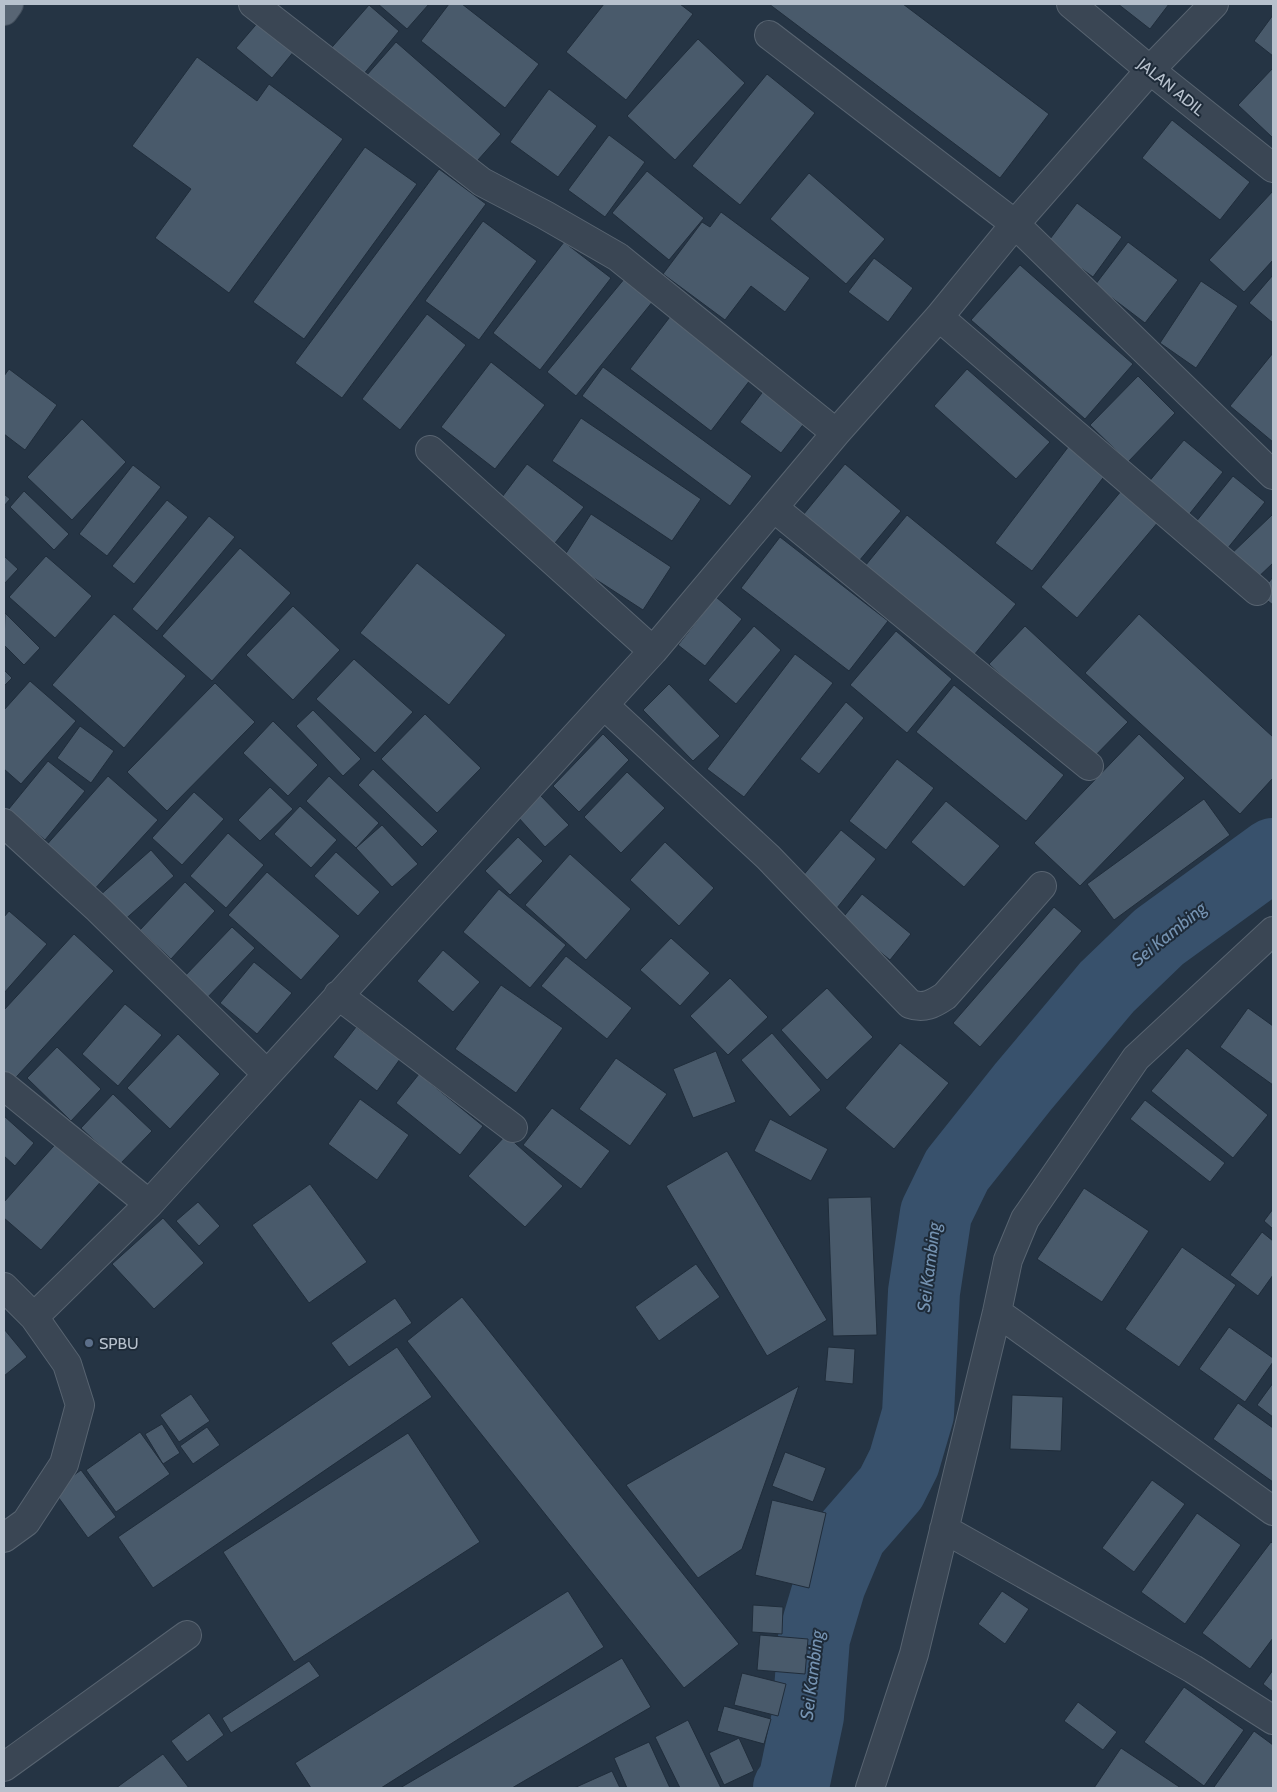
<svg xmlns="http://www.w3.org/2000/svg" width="1277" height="1792" viewBox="0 0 1277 1792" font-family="Cabin,sans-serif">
<rect width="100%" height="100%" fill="#253444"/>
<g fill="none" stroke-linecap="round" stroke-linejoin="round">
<path stroke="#38516c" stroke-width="72" d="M 789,1788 L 794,1782 L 808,1716 L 814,1638 L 830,1584 L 851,1534 L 891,1488 L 904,1462 L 918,1414 L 924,1292 L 936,1213 L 957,1170 L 1023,1087 L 1107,987 L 1159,937 L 1273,854"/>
</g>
<path fill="#495a6b" stroke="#202d3b" d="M 378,4 L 429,4 L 407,29 Z
M 449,4 L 462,4 L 539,64 L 505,108 L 421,41 Z
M 604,4 L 680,4 L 693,14 L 626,100 L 566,52 Z
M 769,4 L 903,4 L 1049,114 L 1000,178 Z
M 1118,4 L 1169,4 L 1150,29 Z
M 369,5 L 399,31 L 358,81 L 326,54 Z
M 1273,15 L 1273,56 L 1254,41 Z
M 260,20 L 295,50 L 272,78 L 236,48 Z
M 698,39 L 745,83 L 675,160 L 627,116 Z
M 396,42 L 501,134 L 470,169 L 366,76 Z
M 197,57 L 257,101 L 269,84 L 343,139 L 229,293 L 155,238 L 191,189 L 132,146 Z
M 1273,68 L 1273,138 L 1238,105 Z
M 767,74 L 815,113 L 740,205 L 692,166 Z
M 549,89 L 597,126 L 558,177 L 510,142 Z
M 1172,120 L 1250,182 L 1220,220 L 1142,158 Z
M 609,135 L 645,162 L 605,217 L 568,190 Z
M 365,147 L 417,184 L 304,339 L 253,302 Z
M 439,169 L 486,204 L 342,398 L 295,363 Z
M 647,171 L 704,218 L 669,260 L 612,213 Z
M 809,173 L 885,239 L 846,284 L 770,219 Z
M 1273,191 L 1273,260 L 1244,292 L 1209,260 Z
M 1077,203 L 1122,237 L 1093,277 L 1047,243 Z
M 721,212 L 810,278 L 785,312 L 751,286 L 725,320 L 663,274 L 702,222 L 710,227 Z
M 483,221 L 537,261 L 479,340 L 425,301 Z
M 564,242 L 611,278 L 540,370 L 493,333 Z
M 1128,242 L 1178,280 L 1145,323 L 1095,285 Z
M 874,258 L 913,288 L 888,322 L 848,292 Z
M 1020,265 L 1133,364 L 1085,419 L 971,320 Z
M 630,272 L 658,295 L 576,396 L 547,372 Z
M 1273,275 L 1273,323 L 1249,303 Z
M 1201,281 L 1238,306 L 1196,368 L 1160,343 Z
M 676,309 L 757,371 L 711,431 L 630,369 Z
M 427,314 L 466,345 L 400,430 L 362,399 Z
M 1273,353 L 1273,442 L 1230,406 Z
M 491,362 L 545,405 L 495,469 L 441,427 Z
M 603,367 L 752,476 L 730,506 L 582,396 Z
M 9,369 L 57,405 L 25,450 L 4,434 L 4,376 Z
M 967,369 L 1050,442 L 1016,479 L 934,406 Z
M 1138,376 L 1175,413 L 1128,462 L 1090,425 Z
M 768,385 L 809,417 L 781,453 L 740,422 Z
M 581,418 L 701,499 L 672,541 L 552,461 Z
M 82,419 L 126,462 L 72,520 L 27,477 Z
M 1184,440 L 1223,472 L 1187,517 L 1147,484 Z
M 1072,442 L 1109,470 L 1032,571 L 995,543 Z
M 527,464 L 584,507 L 551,548 L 496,505 Z
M 845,464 L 901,511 L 859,561 L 803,515 Z
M 133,465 L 161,487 L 107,556 L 79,534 Z
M 1233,476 L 1265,502 L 1223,554 L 1191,528 Z
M 1122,490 L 1159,521 L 1077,618 L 1041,587 Z
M 24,491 L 69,534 L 54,550 L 10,507 Z
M 4,494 L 10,499 L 4,506 Z
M 167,500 L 188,517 L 134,584 L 112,566 Z
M 591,514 L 671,567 L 643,610 L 563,558 Z
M 907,515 L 1016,604 L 974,655 L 865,566 Z
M 1272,515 L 1273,516 L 1273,563 L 1252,583 L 1227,558 Z
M 209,516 L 235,537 L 157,631 L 132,609 Z
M 780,537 L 888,621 L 849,671 L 741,588 Z
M 240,548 L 291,593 L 212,681 L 162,636 Z
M 4,556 L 18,569 L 4,584 Z
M 46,556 L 92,596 L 55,638 L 9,597 Z
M 417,563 L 506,635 L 449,705 L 360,633 Z
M 1273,577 L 1273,605 L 1259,594 Z
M 716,597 L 742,619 L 705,666 L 678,645 Z
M 293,606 L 340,650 L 293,700 L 246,655 Z
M 5,613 L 40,648 L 24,665 L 4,645 Z
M 114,614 L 186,676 L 124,748 L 52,685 Z
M 1139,614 L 1273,737 L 1273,778 L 1240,814 L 1085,673 Z
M 754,626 L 781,650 L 736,704 L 708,680 Z
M 1025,626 L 1128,722 L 1090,761 L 989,664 Z
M 896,631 L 952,679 L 907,733 L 850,685 Z
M 795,654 L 833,683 L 744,797 L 707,769 Z
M 354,659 L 413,712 L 375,753 L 316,699 Z
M 4,670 L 12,678 L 4,686 Z
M 30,681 L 76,721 L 21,784 L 4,769 L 4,710 Z
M 215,683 L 255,722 L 167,811 L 127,772 Z
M 669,684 L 720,736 L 693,761 L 643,710 Z
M 954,685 L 1064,775 L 1026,821 L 916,732 Z
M 846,702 L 864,718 L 819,774 L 800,759 Z
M 313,710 L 361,759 L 343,776 L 296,726 Z
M 425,714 L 481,768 L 437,813 L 381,759 Z
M 273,721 L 318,765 L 288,796 L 243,753 Z
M 80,726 L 114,751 L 91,783 L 57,758 Z
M 603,734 L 629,760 L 579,812 L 553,786 Z
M 1139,734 L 1185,778 L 1080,886 L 1034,843 Z
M 897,759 L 934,788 L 886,850 L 849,821 Z
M 48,761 L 85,791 L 45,840 L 8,810 Z
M 373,769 L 438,831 L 422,847 L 358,785 Z
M 627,772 L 665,808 L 621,853 L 584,817 Z
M 108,776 L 158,820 L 91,893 L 43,849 Z
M 329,776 L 379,823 L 356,848 L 306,801 Z
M 270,787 L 293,809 L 260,841 L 238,820 Z
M 194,792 L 224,819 L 182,865 L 152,838 Z
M 540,795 L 569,825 L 545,847 L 518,817 Z
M 1204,799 L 1230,835 L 1114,920 L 1087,884 Z
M 946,801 L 1000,846 L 964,887 L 911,842 Z
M 300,806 L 337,840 L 311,868 L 274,834 Z
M 382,825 L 418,864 L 392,887 L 356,848 Z
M 841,830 L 876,859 L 837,908 L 801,878 Z
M 228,833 L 264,865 L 226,908 L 190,876 Z
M 518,837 L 543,861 L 510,895 L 485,871 Z
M 665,842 L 714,888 L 679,926 L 630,880 Z
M 151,850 L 174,876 L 121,923 L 98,897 Z
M 336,852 L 380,892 L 358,916 L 314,876 Z
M 570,854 L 631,909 L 586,960 L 525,905 Z
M 267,872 L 340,936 L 301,980 L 228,915 Z
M 185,882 L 215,911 L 171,959 L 140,930 Z
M 499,889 L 566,945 L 530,988 L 463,932 Z
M 862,894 L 911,934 L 890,960 L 841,920 Z
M 1054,907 L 1082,931 L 980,1047 L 953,1023 Z
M 9,911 L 47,944 L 4,993 L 4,917 Z
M 232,927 L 255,948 L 204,1001 L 182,979 Z
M 74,934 L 114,971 L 7,1087 L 4,1084 L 4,1010 Z
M 671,938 L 710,973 L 680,1006 L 640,970 Z
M 443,950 L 480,982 L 453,1012 L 417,981 Z
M 566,956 L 632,1008 L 607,1039 L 541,986 Z
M 254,962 L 292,993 L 257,1034 L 220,1003 Z
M 730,978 L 768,1017 L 728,1055 L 690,1016 Z
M 501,985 L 563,1028 L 516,1093 L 455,1049 Z
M 827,988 L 873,1037 L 827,1080 L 781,1030 Z
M 125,1004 L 162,1035 L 118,1086 L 82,1054 Z
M 1248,1008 L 1273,1026 L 1273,1085 L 1220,1047 Z
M 356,1027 L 400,1059 L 377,1091 L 333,1057 Z
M 772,1033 L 821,1090 L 790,1117 L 741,1060 Z
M 178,1034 L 220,1074 L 170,1129 L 127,1088 Z
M 900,1043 L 949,1083 L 894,1149 L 845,1108 Z
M 57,1047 L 101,1089 L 71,1121 L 27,1078 Z
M 1187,1048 L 1268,1115 L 1233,1158 L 1151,1091 Z
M 716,1051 L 736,1102 L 693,1118 L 673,1069 Z
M 616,1058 L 667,1094 L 630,1146 L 579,1109 Z
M 419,1074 L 483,1126 L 460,1155 L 396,1103 Z
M 113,1094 L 152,1131 L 120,1164 L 81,1128 Z
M 360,1099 L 409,1135 L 377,1180 L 328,1144 Z
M 1145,1100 L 1225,1163 L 1210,1182 L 1130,1119 Z
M 552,1108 L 610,1151 L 581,1189 L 523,1145 Z
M 4,1116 L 34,1143 L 15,1166 L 4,1156 Z
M 770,1119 L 828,1149 L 811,1181 L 754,1151 Z
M 506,1135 L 563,1186 L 525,1227 L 468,1176 Z
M 60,1139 L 104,1178 L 41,1250 L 4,1218 L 4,1202 Z
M 727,1151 L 827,1320 L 767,1356 L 666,1186 Z
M 310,1184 L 367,1262 L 309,1303 L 252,1225 Z
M 1084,1188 L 1149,1231 L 1102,1302 L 1037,1259 Z
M 871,1197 L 877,1335 L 833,1336 L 828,1198 Z
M 198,1202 L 220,1226 L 199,1246 L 176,1221 Z
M 1273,1209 L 1273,1229 L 1264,1221 Z
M 163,1218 L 204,1263 L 154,1309 L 112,1264 Z
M 1262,1232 L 1273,1241 L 1273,1275 L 1258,1296 L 1230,1275 Z
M 1182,1247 L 1236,1285 L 1179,1367 L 1125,1329 Z
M 696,1264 L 720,1297 L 659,1341 L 635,1307 Z
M 462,1297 L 739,1644 L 684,1688 L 407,1341 Z
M 395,1298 L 412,1323 L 349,1367 L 331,1343 Z
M 1229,1327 L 1273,1358 L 1273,1362 L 1245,1402 L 1199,1369 Z
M 4,1329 L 27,1357 L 4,1376 Z
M 397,1347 L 432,1397 L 153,1588 L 118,1537 Z
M 828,1347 L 855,1349 L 853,1384 L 825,1381 Z
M 1273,1383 L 1273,1417 L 1257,1405 Z
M 799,1386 L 742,1549 L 698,1578 L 626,1485 Z
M 191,1394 L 210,1421 L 179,1442 L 160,1415 Z
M 1012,1395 L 1063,1397 L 1061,1451 L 1010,1449 Z
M 1238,1403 L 1273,1428 L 1273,1482 L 1213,1439 Z
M 162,1424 L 180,1453 L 163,1464 L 145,1434 Z
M 207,1427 L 220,1445 L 193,1464 L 180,1446 Z
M 140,1432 L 170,1474 L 116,1512 L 86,1470 Z
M 408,1433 L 480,1542 L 294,1662 L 223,1552 Z
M 785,1452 L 826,1468 L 813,1502 L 772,1486 Z
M 81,1470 L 116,1517 L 88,1538 L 53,1490 Z
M 1152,1480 L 1185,1504 L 1134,1572 L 1102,1548 Z
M 772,1500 L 826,1513 L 809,1588 L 755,1575 Z
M 1197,1513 L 1241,1545 L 1185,1624 L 1141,1592 Z
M 1271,1542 L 1273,1544 L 1273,1638 L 1250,1669 L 1202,1633 Z
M 568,1591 L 604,1647 L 381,1788 L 311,1788 L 295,1763 Z
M 1002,1591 L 1029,1609 L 1005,1644 L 978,1624 Z
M 753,1605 L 783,1607 L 782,1634 L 752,1632 Z
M 760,1635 L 808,1639 L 805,1674 L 757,1670 Z
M 622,1658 L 651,1707 L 512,1788 L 400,1788 Z
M 309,1661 L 320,1676 L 231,1733 L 222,1718 Z
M 1273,1670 L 1273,1692 L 1263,1684 Z
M 742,1673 L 786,1684 L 778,1716 L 734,1705 Z
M 1184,1687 L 1244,1730 L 1204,1786 L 1144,1742 Z
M 1078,1702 L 1117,1732 L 1103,1750 L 1064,1721 Z
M 724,1706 L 771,1719 L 764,1744 L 717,1731 Z
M 209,1713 L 224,1735 L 187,1762 L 171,1741 Z
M 688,1720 L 721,1788 L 680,1788 L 655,1737 Z
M 1254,1731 L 1273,1745 L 1273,1788 L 1216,1788 L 1214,1787 Z
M 739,1738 L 754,1771 L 724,1785 L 709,1753 Z
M 649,1742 L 670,1788 L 627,1788 L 614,1758 Z
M 1121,1748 L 1181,1788 L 1094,1788 Z
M 163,1754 L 189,1788 L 116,1788 Z
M 612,1771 L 620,1788 L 574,1788 Z"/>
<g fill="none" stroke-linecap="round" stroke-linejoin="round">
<defs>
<path id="minor" d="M 253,4 L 482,182 L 545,215 L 618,257 L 836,433
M 1071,4 L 1150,70 L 1273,168
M 769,35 L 1015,224 L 1273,475
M 939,317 L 1257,591
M 430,450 L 653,651
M 774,508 L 1089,766
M 604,705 L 768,857 L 910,1004 C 924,1009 933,1004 945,996 L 1042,886
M 4,823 L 98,909 L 267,1074
M 338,995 L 513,1128
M 4,1086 L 149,1204
M 4,1287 L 34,1317 L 67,1364 L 80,1405 L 64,1464 L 26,1522 L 4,1538
M 997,1312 L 1273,1511
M 34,1317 L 149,1204 L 653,651 L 836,433 L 939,317 L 1015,224 L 1150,70 L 1214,4
M 944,1529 L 1193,1669 L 1273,1720
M 4,1767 L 187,1635
M 870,1788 L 914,1654 L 997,1312 L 1008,1260 L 1025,1219 L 1136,1058 L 1273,931"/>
<path id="major" d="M 4,11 L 9,4"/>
</defs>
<use href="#minor" stroke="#586471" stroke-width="30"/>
<use href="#major" stroke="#434f5d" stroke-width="30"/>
<use href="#minor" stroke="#3a4654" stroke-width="28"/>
<use href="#major" stroke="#586574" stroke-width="28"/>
</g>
<circle fill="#5c6f8a" stroke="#1e2b39" stroke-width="2" cx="89" cy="1343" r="5"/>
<g text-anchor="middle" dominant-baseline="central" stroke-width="4" stroke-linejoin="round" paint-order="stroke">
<g font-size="16" fill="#b7c1cd" stroke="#1e2b39">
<text transform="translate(1171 87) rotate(39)">JALAN ADIL</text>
</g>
<g font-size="16" fill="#b7c1cd" stroke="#1e2b39" text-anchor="start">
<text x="99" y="1343">SPBU</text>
</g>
<g font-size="18" font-style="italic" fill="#7593b2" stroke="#1e2b39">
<text transform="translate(1169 934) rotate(-39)">Sei Kambing</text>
<text transform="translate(929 1267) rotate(-83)">Sei Kambing</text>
<text transform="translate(812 1675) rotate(-83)">Sei Kambing</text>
</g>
</g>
<rect width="1277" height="1792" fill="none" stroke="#b7c1cd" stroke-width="10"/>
</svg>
